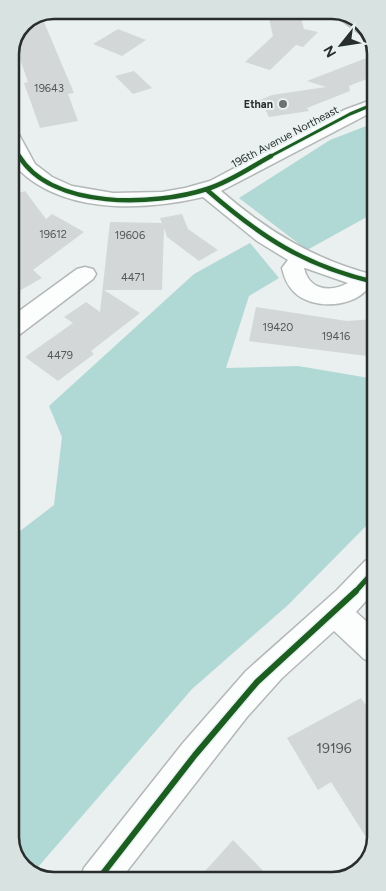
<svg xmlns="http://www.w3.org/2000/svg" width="386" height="891" viewBox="0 0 386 891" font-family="Figtree,sans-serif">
<rect width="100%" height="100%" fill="#eaefef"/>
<path fill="#b0d8d5" d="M 374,123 L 374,213 L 307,250 L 239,198 L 330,140 Z
M 250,243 L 279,278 L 249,296 L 226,368 L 298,366 L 375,379 L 375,513 L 370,522 L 288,605 L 192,689 L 32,874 L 27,872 L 12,851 L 11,538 L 54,505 L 62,437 L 49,406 L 194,274 Z"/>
<path fill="#d3d7d7" d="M 267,10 L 299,10 L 304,29 L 318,32 L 303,47 L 296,45 L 270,70 L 245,62 L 273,36 Z
M 41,15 L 74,93 L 68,94 L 78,121 L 40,128 L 24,83 L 28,82 L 14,42 L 23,23 Z
M 118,29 L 146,40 L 122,56 L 93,44 Z
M 374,55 L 374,76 L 349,86 L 350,91 L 307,108 L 309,111 L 269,117 L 260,100 L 272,95 L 326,87 L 307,81 Z
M 134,71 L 152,88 L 133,94 L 115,76 Z
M 25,191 L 46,219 L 52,214 L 84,232 L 33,270 L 42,278 L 19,291 L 13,285 L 11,287 L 10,196 Z
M 182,214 L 188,229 L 218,250 L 199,261 L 167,237 L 164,228 L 162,290 L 104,290 L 140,313 L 91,351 L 94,354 L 58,381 L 25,357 L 73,323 L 64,317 L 86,302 L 100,312 L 110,222 L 162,223 L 160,218 Z
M 256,307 L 347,321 L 375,319 L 375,357 L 249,341 Z
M 361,698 L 376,720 L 376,840 L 373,848 L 331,782 L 318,790 L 287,738 Z
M 233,840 L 271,879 L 197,880 Z"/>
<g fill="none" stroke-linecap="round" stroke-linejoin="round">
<defs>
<path id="street" d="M 334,10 L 359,19 L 370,35 L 361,34 L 335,15 Z
M 374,99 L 374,111 L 221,191 C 267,231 315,260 374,275 L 374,289 L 368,288 C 353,308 312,310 294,292 C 287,285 284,277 282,268 L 288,260 L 257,241 L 203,197 C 147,210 74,214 27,177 C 21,172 12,164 10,156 C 9,148 10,138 10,129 L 17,131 L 35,164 L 52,177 L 72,186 L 113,193 L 162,192 L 185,188 L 210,181 L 344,110 ZM 304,268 L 305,268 L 348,283 C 330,293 309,290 304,268 Z
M 85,267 L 93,269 L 96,274 L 93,279 L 19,335 L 11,337 L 11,317 L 77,269 Z
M 375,557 L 375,591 L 356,612 L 375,629 L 375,664 L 364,659 L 334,631 L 282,678 L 247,717 L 120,880 L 79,881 L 84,868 L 183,743 L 246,671 L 337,590 L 365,561 Z"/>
</defs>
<use href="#street" stroke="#b3b7b7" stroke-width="3"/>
<use href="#street" fill="#fcfdfd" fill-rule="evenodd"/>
<defs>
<path id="cycleway-far3" d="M 10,135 L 20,157
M 269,157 L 350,114 L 374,104"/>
<path id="cycleway-far2" d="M 19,156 C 52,210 155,206 207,189 C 230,182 251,167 271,156
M 207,190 C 261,237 303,265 374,282"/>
<path id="cycleway-far1" d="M 355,592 L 375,570"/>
<path id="cycleway" d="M 97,881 L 195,755 L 257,682 L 356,591"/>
</defs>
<use href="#cycleway-far3" stroke="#e7f2f1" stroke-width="5"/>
<use href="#cycleway-far2" stroke="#e7f2f1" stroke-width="7"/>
<use href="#cycleway-far1" stroke="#e7f2f1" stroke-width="8"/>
<use href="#cycleway" stroke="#e7f2f1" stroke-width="9"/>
<use href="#cycleway-far3" stroke="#1b5e20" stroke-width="3"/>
<use href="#cycleway-far2" stroke="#1b5e20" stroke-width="4.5"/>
<use href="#cycleway-far1" stroke="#1b5e20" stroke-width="5"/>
<use href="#cycleway" stroke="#1b5e20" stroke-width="6"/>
</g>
<circle fill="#6d7170" stroke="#e7f2f1" stroke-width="2" cx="283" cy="104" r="5"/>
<g text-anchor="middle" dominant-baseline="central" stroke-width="4" stroke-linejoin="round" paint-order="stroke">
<g font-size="11" fill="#545857">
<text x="49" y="88">19643</text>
<text x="53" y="234">19612</text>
<text x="130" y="235">19606</text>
<text x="133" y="277">4471</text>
<text x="278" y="327">19420</text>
<text x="336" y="336">19416</text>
<text x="60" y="355">4479</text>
</g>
<g font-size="11" font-weight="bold" fill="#292d2c" stroke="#e7f2f1" text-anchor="end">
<text x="273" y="104">Ethan</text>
</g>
<g font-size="11" fill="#292d2c" stroke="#e7f2f1">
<text transform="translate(285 137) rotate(-28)">196th Avenue Northeast</text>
</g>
<g font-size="14" fill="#545857">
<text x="334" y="748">19196</text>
</g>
</g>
<path d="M0 0H386V891H0ZM54 19H332A35 35 0 0 1 367 54V837A35 35 0 0 1 332 872H54A35 35 0 0 1 19 837V54A35 35 0 0 1 54 19Z" fill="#d8e2e1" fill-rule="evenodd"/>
<path fill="none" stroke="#292d2c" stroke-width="2.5" d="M54 19H332A35 35 0 0 1 367 54V837A35 35 0 0 1 332 872H54A35 35 0 0 1 19 837V54A35 35 0 0 1 54 19Z"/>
<g transform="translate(341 45) rotate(240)" stroke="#e7f2f1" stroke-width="4" paint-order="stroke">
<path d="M0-4L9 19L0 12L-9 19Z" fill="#292d2c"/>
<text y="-8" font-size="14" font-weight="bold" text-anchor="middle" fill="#292d2c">N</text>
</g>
</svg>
